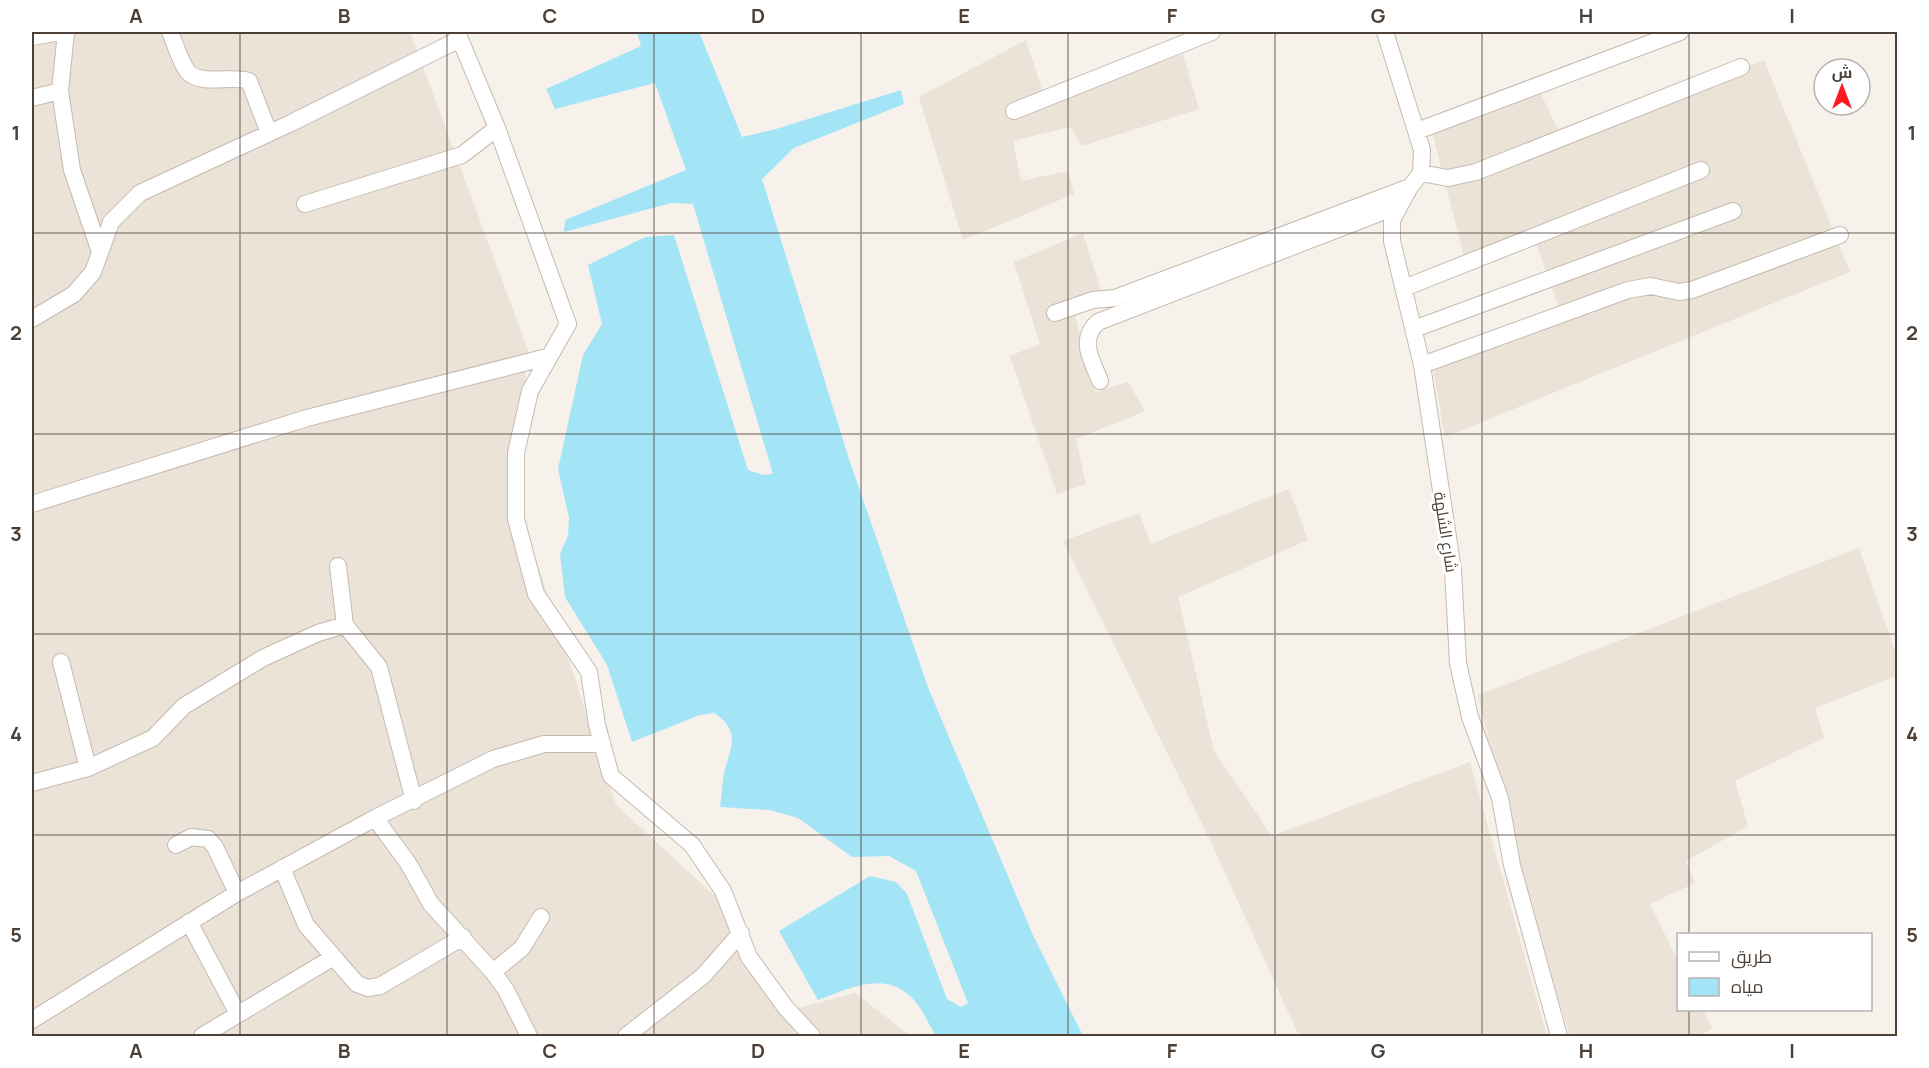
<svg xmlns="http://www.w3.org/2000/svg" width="1929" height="1068" viewBox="0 0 1929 1068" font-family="Manrope,Cairo,sans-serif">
<rect width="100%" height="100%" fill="#f7f1eb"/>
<path fill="#ebe2d8" d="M 32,32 L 410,32 L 528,350 L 514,492 L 616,805 L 717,898 L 780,1013 L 855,993 L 911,1036 L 32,1036 Z
M 1026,40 L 1046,102 L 1183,54 L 1199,109 L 1082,146 L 1070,127 L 1013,141 L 1021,181 L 1068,171 L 1074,194 L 963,240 L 919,97 Z
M 1764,60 L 1850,272 L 1445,437 L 1432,363 L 1562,316 L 1533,235 L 1465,260 L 1429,120 L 1540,92 L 1564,143 Z
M 1083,233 L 1102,294 L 1073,307 L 1095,392 L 1128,382 L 1145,411 L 1076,439 L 1086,484 L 1057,494 L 1010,356 L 1040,344 L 1014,262 Z
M 1289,489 L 1308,540 L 1178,597 L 1214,751 L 1272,836 L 1470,762 L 1547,1036 L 1299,1036 L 1210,840 L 1063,541 L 1139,513 L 1151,544 Z
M 1859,548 L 1897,656 L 1897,676 L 1815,708 L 1824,738 L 1735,781 L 1748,826 L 1686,861 L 1695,883 L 1650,904 L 1678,961 L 1678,1010 L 1703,1010 L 1712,1028 L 1701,1036 L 1570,1036 L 1525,893 L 1478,695 Z"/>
<path fill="#a3e4f7" d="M 637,32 L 699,32 L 742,137 L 776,129 L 901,90 L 904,104 L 794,148 L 762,179 L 849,459 L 929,690 L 1033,935 L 1083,1036 L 936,1036 C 929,1025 923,1010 914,1000 C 887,969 850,988 818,1000 L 779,931 L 870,876 L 896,882 L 907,894 L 947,999 L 961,1007 L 968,1003 L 916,871 L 889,856 L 852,857 L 798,818 L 770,810 L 720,807 C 722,795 722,781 725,769 C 732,745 740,730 714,713 L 700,715 L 632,742 L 607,665 L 565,597 L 560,554 L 568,536 L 569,518 L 558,469 L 583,355 L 602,324 L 588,265 L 645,237 L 674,235 L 748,470 L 763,475 L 773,474 L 693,204 L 671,203 L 564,232 L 565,220 L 686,170 L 655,83 L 555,109 L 546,89 L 641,46 Z"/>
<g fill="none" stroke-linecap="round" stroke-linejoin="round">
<defs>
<path id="street" d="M 66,32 L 60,91 L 72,170 L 100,252
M 170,32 C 175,43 180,62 188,72 C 201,86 232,75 249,81 L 269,133
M 457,32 L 497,128 L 568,324 L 530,391 L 516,453 L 516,519 L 536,594 L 589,672 L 597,725 L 611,776 L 692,845 L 723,891 L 749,957 L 786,1008 L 812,1036
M 1385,32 L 1422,150 L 1421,173 L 1410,187 L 1392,220 L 1392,241 L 1422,365 L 1453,570 L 1458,663 L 1470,717 L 1500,798 L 1512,865 L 1559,1036
M 32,37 L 60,32
M 32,98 L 60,91
M 1014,111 L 1212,32
M 1417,131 L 1680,32
M 1421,173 L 1448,178 L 1476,172 L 1741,67
M 305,204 L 462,155 L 497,128
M 1404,288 L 1701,170
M 1055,313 L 1093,300 L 1115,298 L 1410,187
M 32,319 L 74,294 L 93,272 L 111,222 L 140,193 L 289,124 L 460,39
M 1414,329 L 1733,211
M 1422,365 L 1628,290 L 1651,286 L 1679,292 L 1692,290 L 1840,235
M 1100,381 C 1092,360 1078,340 1098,322 L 1400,205
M 32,504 L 307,418 L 547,357
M 338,566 L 345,625 L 379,667 L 414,801
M 61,662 L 88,768
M 32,783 L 88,768 L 153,738 L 184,706 L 263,658 L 318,633 L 345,625
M 375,818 L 408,863 L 431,904 L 493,972 L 506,990 L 529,1036
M 176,845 L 191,837 L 208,839 L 215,847 L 237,893
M 282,868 L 306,925 L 357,984 L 368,988 L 380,986 L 463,937
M 189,922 L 238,1014
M 493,972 L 522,948 L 541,917
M 32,1020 L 237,893 L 375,818 L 493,759 L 544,744 L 602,744
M 202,1036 L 332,958
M 626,1036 L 703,976 L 741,933"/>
</defs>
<use href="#street" stroke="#c6baaf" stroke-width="18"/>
<use href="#street" stroke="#fff" stroke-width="16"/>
</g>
<path fill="none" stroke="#4c4037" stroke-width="1.5" stroke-opacity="0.55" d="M 240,32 L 240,1036M 447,32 L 447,1036M 654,32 L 654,1036M 861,32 L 861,1036M 1068,32 L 1068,1036M 1275,32 L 1275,1036M 1482,32 L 1482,1036M 1689,32 L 1689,934M 32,233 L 1898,233M 32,434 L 1898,434M 32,634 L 1898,634M 32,835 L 1898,835M 1689,1010 L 1689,1036"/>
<g text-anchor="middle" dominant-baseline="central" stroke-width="6" stroke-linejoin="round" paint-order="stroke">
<g font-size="16" fill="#4c4037" stroke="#fff">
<text transform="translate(1446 532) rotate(81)">شارع الشلهة</text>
</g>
</g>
<rect width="1929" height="1068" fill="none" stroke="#ffffff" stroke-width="66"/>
<rect x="1677" y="933" width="195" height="78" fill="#ffffff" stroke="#b7b3af" stroke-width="1.5"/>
<rect x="1689" y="952" width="30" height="9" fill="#ffffff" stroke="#b7b3af" stroke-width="1.5"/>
<text x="1731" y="963" font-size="18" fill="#4c4037">طريق</text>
<rect x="1689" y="978" width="30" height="18" fill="#a3e4f7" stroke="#b7b3af" stroke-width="1.5"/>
<text x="1731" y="993" font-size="18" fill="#4c4037">مياه</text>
<g transform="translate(1842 87)"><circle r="28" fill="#ffffff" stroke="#b7b3af" stroke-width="1.5"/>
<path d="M0-4.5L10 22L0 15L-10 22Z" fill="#ff1921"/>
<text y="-9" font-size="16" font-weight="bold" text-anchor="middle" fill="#4c4037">ش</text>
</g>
<rect x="33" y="33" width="1863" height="1002" fill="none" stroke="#4c4037" stroke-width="2"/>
<g font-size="20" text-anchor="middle" font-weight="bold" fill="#4c4037">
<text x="136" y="23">A</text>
<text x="344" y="23">B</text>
<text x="550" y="23">C</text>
<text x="758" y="23">D</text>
<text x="964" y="23">E</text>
<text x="1172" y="23">F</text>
<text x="1378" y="23">G</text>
<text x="1586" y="23">H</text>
<text x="1792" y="23">I</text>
<text x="16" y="140">1</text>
<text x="1912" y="140">1</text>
<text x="16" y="340">2</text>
<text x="1912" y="340">2</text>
<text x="16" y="541">3</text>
<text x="1912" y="541">3</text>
<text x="16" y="741">4</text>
<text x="1912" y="741">4</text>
<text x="16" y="942">5</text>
<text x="1912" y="942">5</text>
<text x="136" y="1058">A</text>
<text x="344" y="1058">B</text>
<text x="550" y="1058">C</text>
<text x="758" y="1058">D</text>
<text x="964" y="1058">E</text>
<text x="1172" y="1058">F</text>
<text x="1378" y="1058">G</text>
<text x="1586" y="1058">H</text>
<text x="1792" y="1058">I</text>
</g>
</svg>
